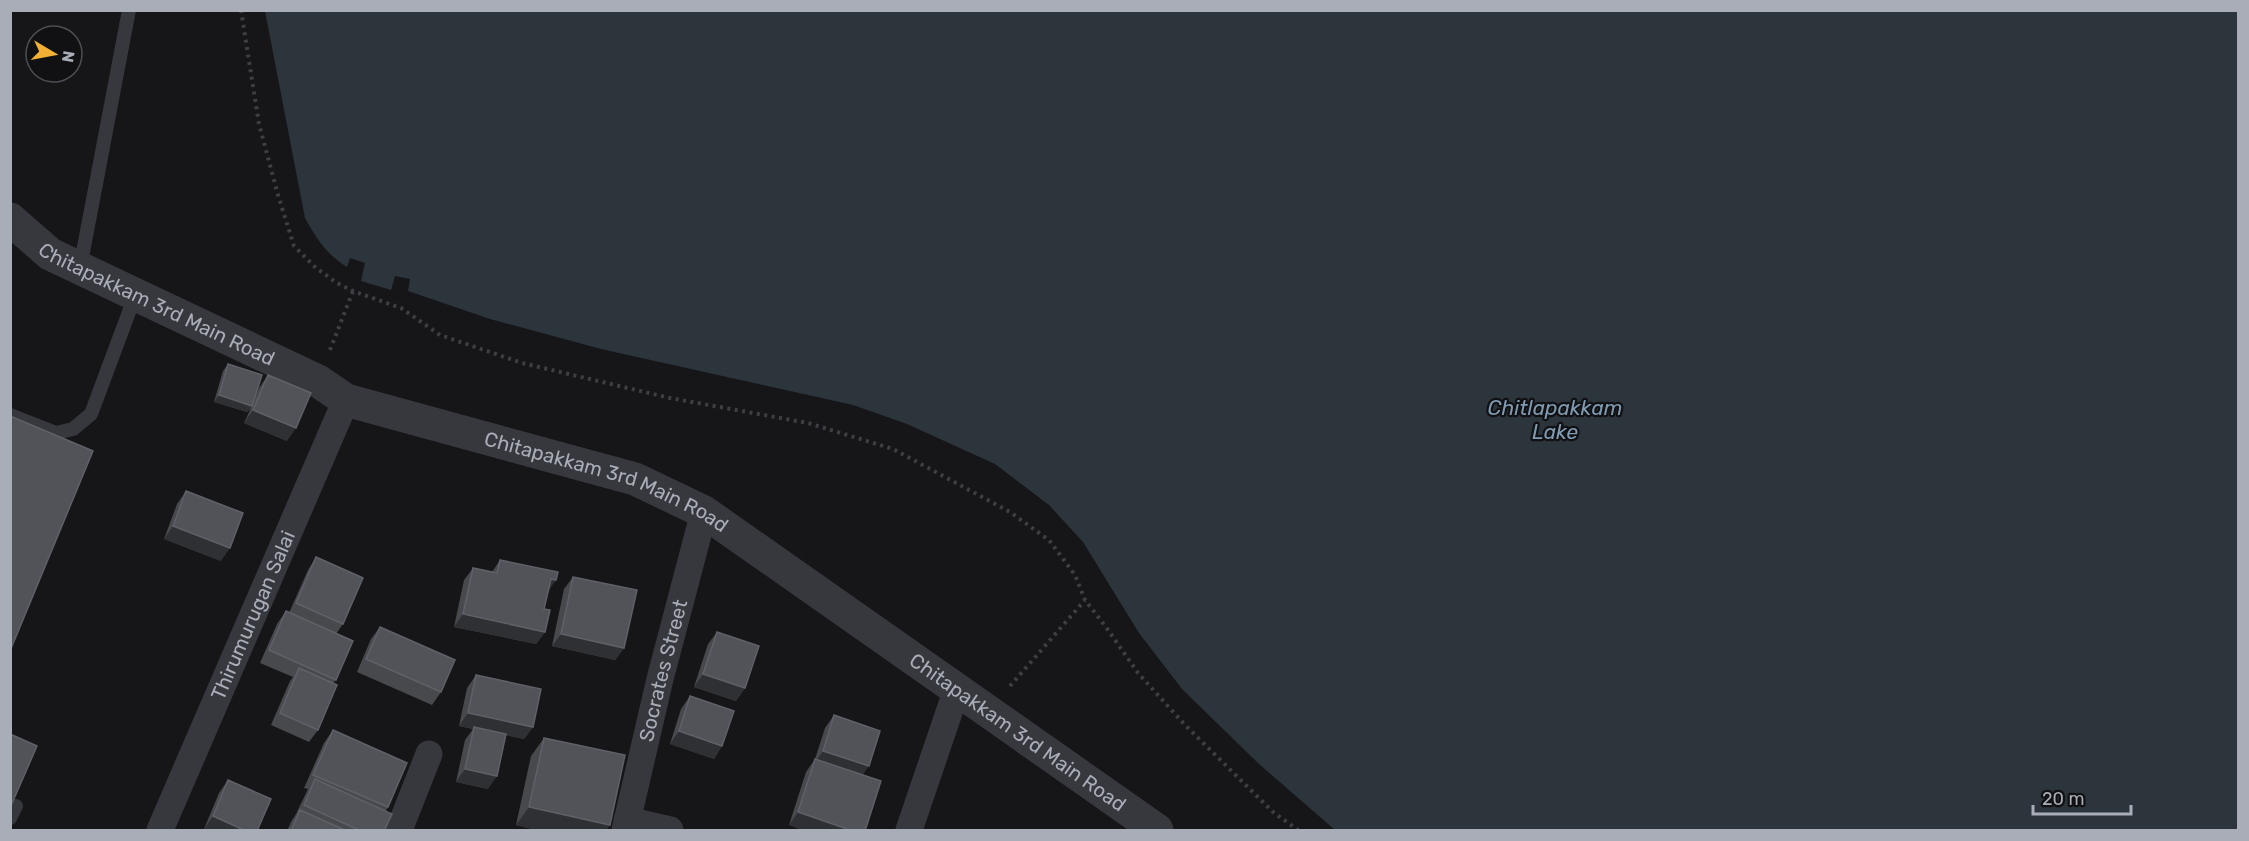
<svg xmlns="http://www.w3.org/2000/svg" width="2249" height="841" viewBox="0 0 2249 841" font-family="Rubik,sans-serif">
<rect width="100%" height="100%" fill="#161618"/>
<path fill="#2c353c" d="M 265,11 L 2238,11 L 2238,830 L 1335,830 L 1259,764 L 1182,689 L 1139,633 L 1083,542 L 1049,505 L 995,464 L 907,424 L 853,405 L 601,349 L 490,319 L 408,291 L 410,279 L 395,276 L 391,290 L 361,281 L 365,263 L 350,258 L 347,267 C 327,255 316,238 305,218 Z"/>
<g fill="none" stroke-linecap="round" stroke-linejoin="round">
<path stroke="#3d3f44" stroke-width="4" stroke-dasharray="3 4.5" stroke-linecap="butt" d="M 241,10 L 259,124 L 278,195 L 294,246 L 316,268 L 337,283 L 353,291 L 401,308 L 440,335 L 522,363 L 670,398 L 808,423 L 893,449 L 1010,512 L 1049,540 L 1075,575 L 1085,600 L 1106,627 L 1138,673 L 1185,725 L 1273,812 L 1298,830
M 330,350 L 353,291
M 1010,686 L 1085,600"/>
<path stroke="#37383d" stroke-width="14" d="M 80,268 L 129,10
M 10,415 L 56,433 L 73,429 L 91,414 L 135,296
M 10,818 L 16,806"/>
<g stroke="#37383d" stroke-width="27">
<path d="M 627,820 L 670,830"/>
<path id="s1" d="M 160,830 L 346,400"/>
<path d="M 399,830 L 429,754"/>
<path id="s2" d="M 625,830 L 660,679 L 704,512"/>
<path d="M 909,830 L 957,689"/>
</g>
<path stroke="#37383d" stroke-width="33" id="s3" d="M 10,219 L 50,254 L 318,381 L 346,400 L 635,479 L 704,512 L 1157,830"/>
</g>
<path fill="#47494d" d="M 228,364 L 254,400 L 259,388 L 268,375 L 287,441 L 244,423 L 251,408 L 247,412 L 214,402 L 223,371 Z
M 186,491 L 221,561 L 164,539 L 177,504 Z
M 316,557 L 343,624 L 336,634 L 336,680 L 333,683 L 318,730 L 309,742 L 271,725 L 290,681 L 293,677 L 260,663 L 277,624 L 286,611 L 289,613 L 308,570 Z
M 500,560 L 548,593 L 544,609 L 545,632 L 536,644 L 454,627 L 464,580 L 473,568 L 492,572 Z
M 573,577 L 624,648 L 615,660 L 552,646 L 564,589 Z
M 380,627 L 441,692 L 432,705 L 357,672 L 371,639 Z
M 717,632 L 745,688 L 736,701 L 694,687 L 708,644 Z
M 476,675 L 533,727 L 524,739 L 506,735 L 488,789 L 456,782 L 465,740 L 473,729 L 459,726 L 467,688 Z
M 690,696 L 722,746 L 714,759 L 670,744 L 681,709 Z
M 834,715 L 863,775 L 865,831 L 806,831 L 789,825 L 806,772 L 815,759 L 825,728 Z
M 333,730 L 388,807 L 386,811 L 384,831 L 287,831 L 291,822 L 296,814 L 308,789 L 304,788 L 324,743 Z
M 544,738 L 606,831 L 540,831 L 516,825 L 531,756 Z
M 228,780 L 257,831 L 208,831 L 204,829 L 219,793 Z"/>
<path fill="#2f3033" d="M 219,395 L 252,406 L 247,412 L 214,402 Z
M 253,410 L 296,428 L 287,441 L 244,423 Z
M 173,526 L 230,548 L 221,561 L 164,539 Z
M 551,579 L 556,580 L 547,593 Z
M 463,614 L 545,632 L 536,644 L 454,627 Z
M 561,634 L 624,648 L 615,660 L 552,646 Z
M 703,674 L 745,688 L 736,701 L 694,687 Z
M 468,713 L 533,727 L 524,739 L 459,726 Z
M 679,731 L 722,746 L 714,759 L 670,744 Z
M 823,751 L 869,766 L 860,779 L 814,764 Z
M 465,769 L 497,776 L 488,789 L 456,782 Z
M 529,807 L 610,825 L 606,831 L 540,831 L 516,825 Z
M 798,812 L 853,831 L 806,831 L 789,825 Z
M 213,816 L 246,831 L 208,831 L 204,829 Z"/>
<path fill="#525359" stroke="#5f6168" stroke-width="1.5" d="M 228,364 L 262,375 L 252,406 L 219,395 Z
M 268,375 L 311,393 L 296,428 L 253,410 Z
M 10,416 L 93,451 L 10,651 Z
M 186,491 L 243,513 L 230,548 L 173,526 Z
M 316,557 L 363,578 L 343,624 L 296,603 Z
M 500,560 L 558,572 L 556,580 L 551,579 L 544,609 L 550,610 L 545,632 L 463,614 L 473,568 L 497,573 Z
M 573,577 L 637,590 L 624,648 L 561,634 Z
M 286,611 L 353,641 L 336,680 L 269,650 Z
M 380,627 L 455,660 L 441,692 L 366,659 Z
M 717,632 L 759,646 L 745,688 L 703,674 Z
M 299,668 L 337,685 L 318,730 L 280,713 Z
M 476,675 L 541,689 L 533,727 L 468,713 Z
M 690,696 L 734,711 L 722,746 L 679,731 Z
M 834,715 L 880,731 L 869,766 L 823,751 Z
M 474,727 L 506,734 L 497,776 L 465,769 Z
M 333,730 L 407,763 L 388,807 L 313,775 Z
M 10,734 L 37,746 L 10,808 Z
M 544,738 L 625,755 L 610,825 L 529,807 Z
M 815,759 L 881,781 L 865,831 L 853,831 L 798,812 Z
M 315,779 L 392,814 L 384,831 L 361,831 L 304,805 Z
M 228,780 L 271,799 L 257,831 L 246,831 L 213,816 Z
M 300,810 L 347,831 L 291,831 Z"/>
<g text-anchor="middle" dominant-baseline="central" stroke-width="4.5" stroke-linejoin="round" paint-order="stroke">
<g font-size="20" fill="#a8adb8" stroke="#111113">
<text stroke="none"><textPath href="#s3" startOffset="171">Chitapakkam 3rd Main Road</textPath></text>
<text stroke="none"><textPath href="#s3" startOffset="657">Chitapakkam 3rd Main Road</textPath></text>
<text stroke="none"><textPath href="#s1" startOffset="234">Thirumurugan Salai</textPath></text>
<text stroke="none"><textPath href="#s2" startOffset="164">Socrates Street</textPath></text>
<text stroke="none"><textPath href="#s3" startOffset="1143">Chitapakkam 3rd Main Road</textPath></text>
</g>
<g font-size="21" font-style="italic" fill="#7f9bb3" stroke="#111113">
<text x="1555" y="407">Chitlapakkam<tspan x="1555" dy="24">Lake</tspan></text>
</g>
</g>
<rect width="2249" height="841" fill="none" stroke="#a8adb8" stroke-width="24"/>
<g transform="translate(54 54) rotate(100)"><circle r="28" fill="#111113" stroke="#4d4f55" stroke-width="1.5"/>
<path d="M0-4.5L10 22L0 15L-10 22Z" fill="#f2b134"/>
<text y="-9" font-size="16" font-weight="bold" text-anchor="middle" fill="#a8adb8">N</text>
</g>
<path d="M2033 805v9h98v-9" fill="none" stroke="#a8adb8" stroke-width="3"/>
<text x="2042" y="805" font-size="18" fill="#a8adb8" stroke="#111113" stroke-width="4.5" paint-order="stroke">20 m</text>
</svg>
